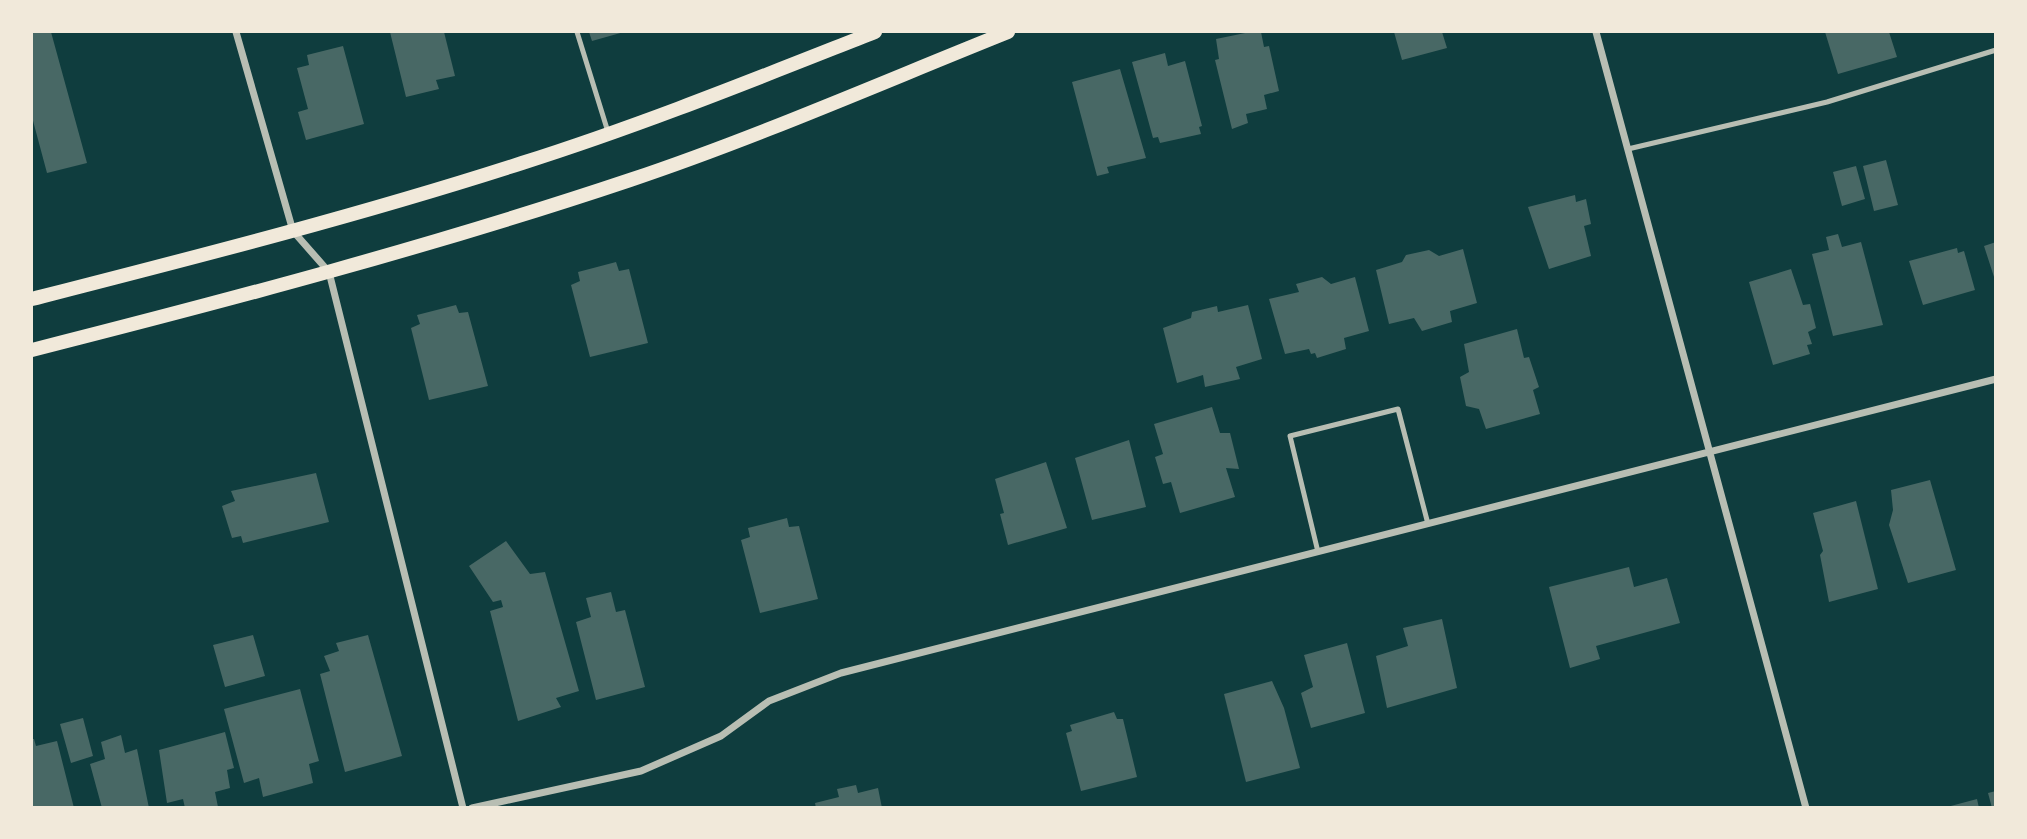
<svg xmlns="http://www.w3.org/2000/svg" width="2027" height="839" viewBox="0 0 2027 839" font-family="'DejaVu Sans',sans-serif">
<rect width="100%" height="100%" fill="#0f3d3e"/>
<path fill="#486865" d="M 38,32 L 51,32 L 87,163 L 47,173 L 32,117 L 32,33 Z
M 390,32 L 444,32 L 455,76 L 436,80 L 439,89 L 406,97 Z
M 589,32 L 624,32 L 592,41 Z
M 1250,32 L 1261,32 L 1264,47 L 1269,46 L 1279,91 L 1264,95 L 1267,109 L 1246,114 L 1248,123 L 1232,129 L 1215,60 L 1219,59 L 1216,39 Z
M 1394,32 L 1442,32 L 1447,48 L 1402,60 Z
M 1825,32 L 1889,32 L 1897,57 L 1838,74 Z
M 343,46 L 364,124 L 306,140 L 298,112 L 308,109 L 297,68 L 309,65 L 307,55 Z
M 1165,53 L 1168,66 L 1185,61 L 1202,126 L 1199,127 L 1201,134 L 1160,143 L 1158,137 L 1153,138 L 1132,62 Z
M 1120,69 L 1146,158 L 1107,167 L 1109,173 L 1097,176 L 1072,82 Z
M 1886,160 L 1898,205 L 1874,211 L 1863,166 Z
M 1856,166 L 1865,199 L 1842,206 L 1833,172 Z
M 1575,195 L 1576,202 L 1586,199 L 1591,224 L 1584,226 L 1591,256 L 1549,269 L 1528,207 Z
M 1838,234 L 1842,247 L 1861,242 L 1883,325 L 1833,336 L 1812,254 L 1829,250 L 1826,237 Z
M 1996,242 L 1996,280 L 1995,280 L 1984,246 Z
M 1957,248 L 1958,253 L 1964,251 L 1975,290 L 1923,305 L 1909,261 Z
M 1463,249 L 1477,303 L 1450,311 L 1452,322 L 1422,331 L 1414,318 L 1389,324 L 1376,270 L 1402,262 L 1406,255 L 1429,250 L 1439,256 Z
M 616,262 L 619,271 L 629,269 L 648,343 L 590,357 L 571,285 L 580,281 L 578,272 Z
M 1791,269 L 1803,305 L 1810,304 L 1816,328 L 1808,332 L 1812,344 L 1807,345 L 1810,354 L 1773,365 L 1749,282 Z
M 1322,277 L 1331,284 L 1355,277 L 1369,331 L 1344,338 L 1346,349 L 1317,358 L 1315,353 L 1311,354 L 1309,349 L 1285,354 L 1269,299 L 1299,292 L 1296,284 Z
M 456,305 L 459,313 L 468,312 L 488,386 L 429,400 L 411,328 L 420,324 L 417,315 Z
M 1248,305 L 1262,359 L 1236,367 L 1240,379 L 1205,387 L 1203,375 L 1177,383 L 1163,328 L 1191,318 L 1192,312 L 1217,306 L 1218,312 Z
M 1517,329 L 1524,358 L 1529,357 L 1539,387 L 1533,390 L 1540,414 L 1486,429 L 1479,409 L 1466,406 L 1460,377 L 1469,372 L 1464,344 Z
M 1212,407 L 1220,433 L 1230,433 L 1239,469 L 1226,468 L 1235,497 L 1180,513 L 1171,482 L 1163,484 L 1155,457 L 1163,454 L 1154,424 Z
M 1129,440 L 1146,507 L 1092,520 L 1075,458 Z
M 1046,462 L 1067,528 L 1008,545 L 1000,514 L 1004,513 L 995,479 Z
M 316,473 L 329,522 L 243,543 L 241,536 L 232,538 L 222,506 L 235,501 L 231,491 Z
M 1930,480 L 1956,570 L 1908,583 L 1889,525 L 1893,510 L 1891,490 Z
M 1856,501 L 1878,589 L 1829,602 L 1820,555 L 1823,551 L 1813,513 Z
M 787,518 L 789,527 L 799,526 L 818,599 L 760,613 L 741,540 L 750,537 L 748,528 Z
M 506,541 L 530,574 L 545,572 L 579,691 L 556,698 L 561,707 L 518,721 L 490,611 L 503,607 L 501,600 L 493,602 L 469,566 Z
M 1629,567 L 1634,587 L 1667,578 L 1680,623 L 1596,646 L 1600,659 L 1570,668 L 1549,587 Z
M 611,592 L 616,612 L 625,610 L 645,687 L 596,700 L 576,622 L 591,617 L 586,598 Z
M 1442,619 L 1457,688 L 1387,708 L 1376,656 L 1408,646 L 1403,628 Z
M 253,635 L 265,676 L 225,687 L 213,645 Z
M 368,635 L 402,756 L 345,772 L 320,674 L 330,671 L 324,656 L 339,651 L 336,643 Z
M 1347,643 L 1365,713 L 1311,728 L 1301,693 L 1313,687 L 1304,655 Z
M 1272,681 L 1284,708 L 1300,768 L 1246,782 L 1224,694 Z
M 300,689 L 319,761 L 309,764 L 313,783 L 263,797 L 259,778 L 244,783 L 224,709 Z
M 1114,712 L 1117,719 L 1123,719 L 1137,777 L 1081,791 L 1066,733 L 1072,731 L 1070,725 Z
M 83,718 L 93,756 L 71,763 L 60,724 Z
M 225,732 L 234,768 L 227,770 L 230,788 L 215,792 L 218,807 L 185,808 L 183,799 L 167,803 L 159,750 Z
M 121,735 L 125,753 L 137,749 L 149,808 L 102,808 L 90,764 L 105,759 L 101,742 Z
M 32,739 L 34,739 L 36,746 L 57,741 L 74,808 L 32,808 Z
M 856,785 L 858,793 L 878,788 L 882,808 L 816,808 L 815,803 L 839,797 L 837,789 Z
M 1996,791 L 1996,808 L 1992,808 L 1988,793 Z
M 1977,799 L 1979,808 L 1947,808 L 1947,807 Z"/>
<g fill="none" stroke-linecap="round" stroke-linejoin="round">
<path stroke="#b8beb3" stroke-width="5" d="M 577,32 L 608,132
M 1628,149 L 1827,102 L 1996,50
M 1318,552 L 1290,436 L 1398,409 L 1428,524"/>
<path stroke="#b8beb3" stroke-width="7" d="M 236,32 L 293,231 L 329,272 L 463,808
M 1596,32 L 1806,808
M 472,808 L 641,771 L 721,736 L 769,701 L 841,673 L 1996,379"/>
<path stroke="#f1e9da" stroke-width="14" d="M 32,299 C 196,257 361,215 522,163 C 642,125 758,78 875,32
M 32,350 C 233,299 433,246 630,180 C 758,137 883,82 1008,32"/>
</g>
<rect width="2027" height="839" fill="none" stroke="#f1e9da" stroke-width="66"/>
</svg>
